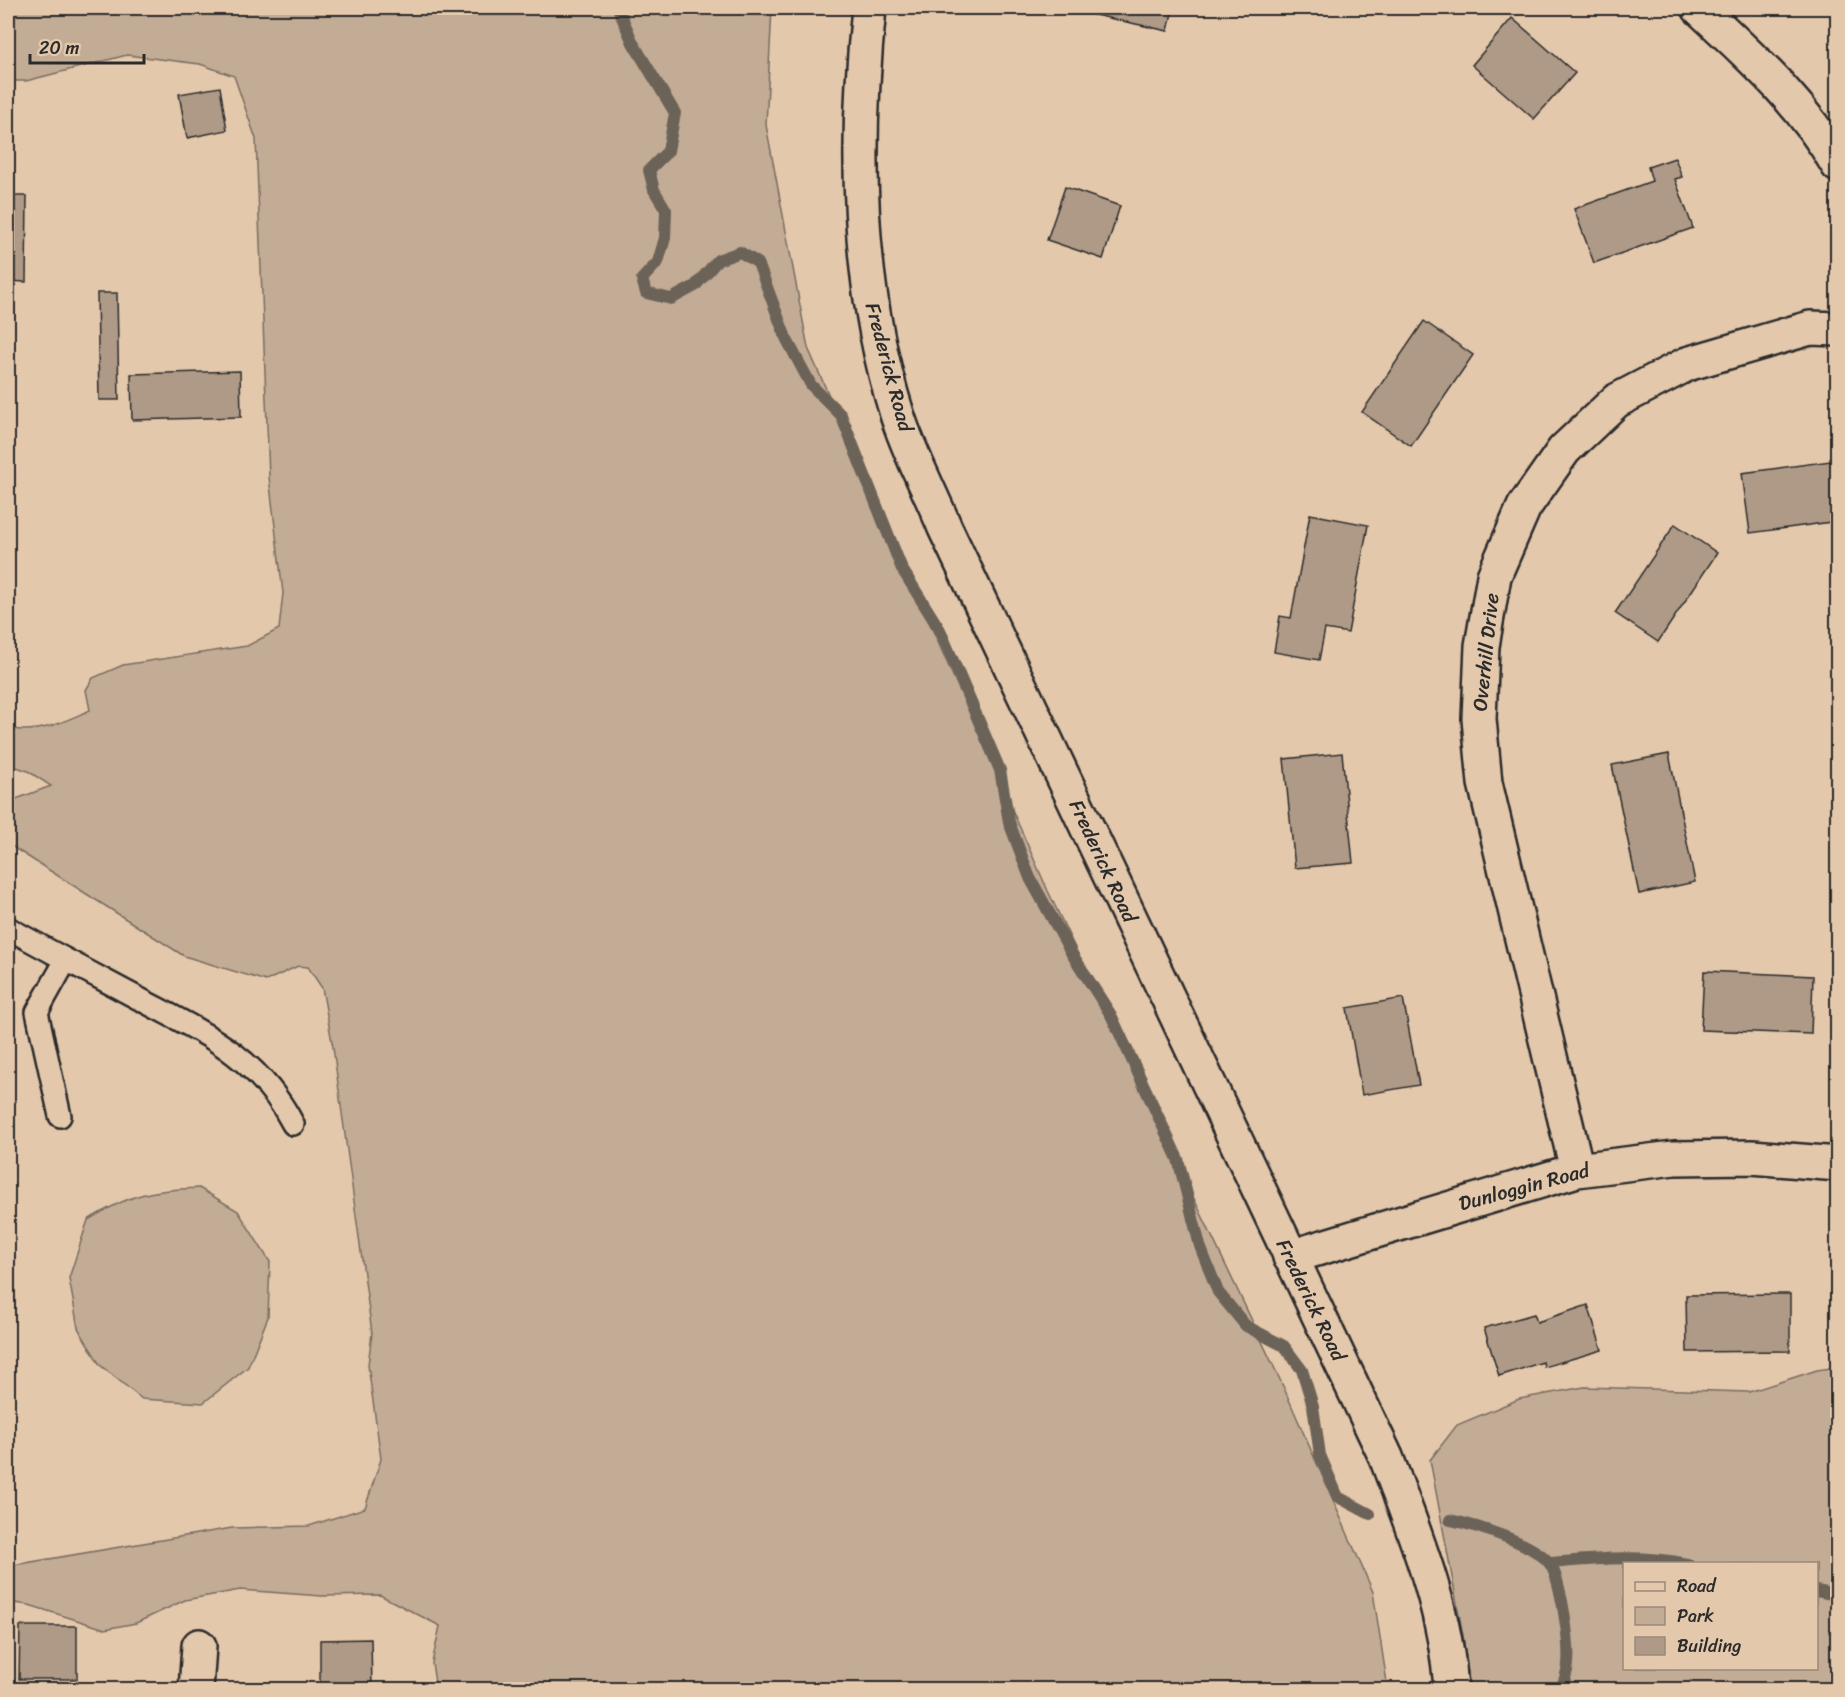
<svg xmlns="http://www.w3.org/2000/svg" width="1845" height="1697" viewBox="0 0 1845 1697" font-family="Sriracha,sans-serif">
<rect width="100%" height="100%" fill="#e4c8ac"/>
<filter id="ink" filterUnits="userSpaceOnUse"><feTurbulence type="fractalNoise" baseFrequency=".0167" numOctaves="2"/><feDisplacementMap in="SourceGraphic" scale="12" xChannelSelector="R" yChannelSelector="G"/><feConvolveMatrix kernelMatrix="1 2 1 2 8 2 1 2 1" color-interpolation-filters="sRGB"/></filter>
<g filter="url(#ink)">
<path fill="#c3ac95" stroke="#776c60" stroke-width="1.5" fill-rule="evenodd" d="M 8,8 L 772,8 L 766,125 L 808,348 L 1048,891 L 1283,1386 L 1373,1592 L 1388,1689 L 436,1689 L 432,1663 L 440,1626 L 380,1595 L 322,1596 L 240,1590 L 185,1600 L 136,1623 L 105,1629 L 29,1605 L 8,1602 L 8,1566 L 232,1528 L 309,1526 L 365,1508 L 381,1459 L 368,1365 L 372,1333 L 333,1047 L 322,988 L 308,967 L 298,966 L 266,981 L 184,956 L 8,844 L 8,802 L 51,786 L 28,771 L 8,764 L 8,728 C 36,735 64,722 90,710 L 86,690 L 93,678 L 123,665 L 247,646 L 279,629 L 283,593 L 269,477 L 256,139 L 234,76 L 200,64 L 127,55 L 26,81 L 8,81 Z
M 199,1188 L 238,1211 L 270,1262 L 268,1317 L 248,1367 L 203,1403 L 142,1399 L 100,1365 L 78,1328 L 69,1278 L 88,1220 C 131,1194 149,1190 199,1188 Z
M 1837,1367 L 1837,1689 L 1470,1689 L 1463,1635 L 1430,1460 L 1457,1425 L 1519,1399 L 1584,1387 L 1749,1392 L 1817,1370 ZM 1624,1564 L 1816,1564 L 1816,1668 L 1624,1668 Z"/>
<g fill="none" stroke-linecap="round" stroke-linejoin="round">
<path stroke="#6c6359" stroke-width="12" d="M 618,8 L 633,43 L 675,113 L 668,151 L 649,170 L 654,190 L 666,210 L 665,238 L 658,262 L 642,279 L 646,293 L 671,299 L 695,286 L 718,260 L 740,252 L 758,263 L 786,338 L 811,385 L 841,415 L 902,569 L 940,630 L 1000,770 L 1009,822 L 1030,878 L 1072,954 L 1111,1015 L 1178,1159 L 1200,1246 L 1218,1292 L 1246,1326 L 1284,1346 L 1302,1370 L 1313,1406 L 1320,1455 L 1338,1497 L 1370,1514
M 1450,1520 C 1474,1525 1535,1543 1550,1564 C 1561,1580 1570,1643 1568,1663 C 1568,1671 1564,1681 1561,1690
M 1550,1563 C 1596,1559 1641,1554 1688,1564
M 1816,1591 L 1838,1595"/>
</g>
<path fill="#ae9a86" stroke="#2b2b2b" stroke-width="1.5" d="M 1082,8 L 1173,8 L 1168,31 L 1081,12 Z
M 1512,18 L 1575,73 L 1534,119 L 1472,65 Z
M 220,87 L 227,130 L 187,138 L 179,94 Z
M 1675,158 L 1682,177 L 1675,179 L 1693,228 L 1594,263 L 1574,209 L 1652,181 L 1648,167 Z
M 1065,187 L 1120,206 L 1103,259 L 1047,240 Z
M 8,196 L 27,196 L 26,282 L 8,281 Z
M 97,293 L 117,293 L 119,400 L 99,400 Z
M 1424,321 L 1473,355 L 1411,446 L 1362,412 Z
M 240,371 L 241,417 L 132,420 L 131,374 Z
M 1838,460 L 1838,496 L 1835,496 L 1838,521 L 1750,533 L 1742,473 Z
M 1310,514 L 1368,525 L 1348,633 L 1325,629 L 1319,660 L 1274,652 L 1280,616 L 1291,618 Z
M 1675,524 L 1717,553 L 1658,642 L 1615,613 Z
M 1342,753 L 1353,863 L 1295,868 L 1284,759 Z
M 1669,754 L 1695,882 L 1639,894 L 1612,765 Z
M 1704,971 L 1813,976 L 1811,1034 L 1701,1030 Z
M 1403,998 L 1419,1085 L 1362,1095 L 1347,1008 Z
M 1783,1294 L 1790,1294 L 1790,1351 L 1687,1352 L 1686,1295 Z
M 1588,1305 L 1602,1350 L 1544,1367 L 1543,1362 L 1499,1376 L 1484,1328 L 1534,1314 L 1537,1322 Z
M 20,1626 L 77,1626 L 77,1679 L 19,1679 Z
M 371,1639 L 372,1690 L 320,1690 L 320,1640 Z"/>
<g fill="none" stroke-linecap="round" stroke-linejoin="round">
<defs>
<path id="service" d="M 8,928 C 49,951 91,973 132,995 C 199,1031 256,1053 293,1124
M 60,1116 L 37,1012 L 66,960"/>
<path id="minor" d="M 1699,8 C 1751,57 1802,102 1838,165
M 1577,1170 L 1485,783 L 1479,719 L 1482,646 L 1494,576 L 1524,507 L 1564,450 L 1616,401 L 1687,364 L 1810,328 L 1838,329
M 1290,1257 L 1577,1170 L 1674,1158 L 1752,1157 L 1838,1164
M 196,1690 L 199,1646"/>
<path id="secondary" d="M 869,8 C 855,143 856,283 897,414 C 909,453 930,491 945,528 L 1386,1457 C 1414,1532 1446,1608 1451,1690"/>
</defs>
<use href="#service" stroke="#2b2b2b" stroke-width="26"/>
<use href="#minor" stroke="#2b2b2b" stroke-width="38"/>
<use href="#secondary" stroke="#2b2b2b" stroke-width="38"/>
<use href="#service" stroke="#e4c8ac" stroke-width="21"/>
<use href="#minor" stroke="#e4c8ac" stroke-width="33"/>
<use href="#secondary" stroke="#e4c8ac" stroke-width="33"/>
</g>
</g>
<g text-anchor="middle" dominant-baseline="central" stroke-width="4.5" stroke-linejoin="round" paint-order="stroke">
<g font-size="20" fill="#2b2b2b" stroke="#e4c8ac">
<text transform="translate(889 367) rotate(75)">Frederick Road</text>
<text transform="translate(1486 652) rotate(-84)">Overhill Drive</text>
<text transform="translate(1103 861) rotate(65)">Frederick Road</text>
<text transform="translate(1524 1187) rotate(-15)">Dunloggin Road</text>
<text transform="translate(1311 1300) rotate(64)">Frederick Road</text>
</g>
</g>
<rect width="1845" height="1697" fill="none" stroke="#e4c8ac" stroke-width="30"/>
<rect x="15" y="15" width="1815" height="1667" fill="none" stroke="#2b2b2b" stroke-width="2" filter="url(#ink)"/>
<rect x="1623" y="1562" width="195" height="108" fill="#e4c8ac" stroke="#9a8978" stroke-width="1.5"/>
<rect x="1635" y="1582" width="30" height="9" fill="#e4c8ac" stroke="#9a8978" stroke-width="1.5"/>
<text x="1677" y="1592" font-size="18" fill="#2b2b2b">Road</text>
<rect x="1635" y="1607" width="30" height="18" fill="#c3ac95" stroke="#9a8978" stroke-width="1.5"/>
<text x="1677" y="1622" font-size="18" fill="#2b2b2b">Park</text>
<rect x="1635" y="1637" width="30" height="18" fill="#ae9a86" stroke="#9a8978" stroke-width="1.5"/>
<text x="1677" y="1652" font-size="18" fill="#2b2b2b">Building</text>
<path d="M30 54v9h114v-9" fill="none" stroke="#2b2b2b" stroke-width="3"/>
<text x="39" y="54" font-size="18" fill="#2b2b2b" stroke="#e4c8ac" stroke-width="4.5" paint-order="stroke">20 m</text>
</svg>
